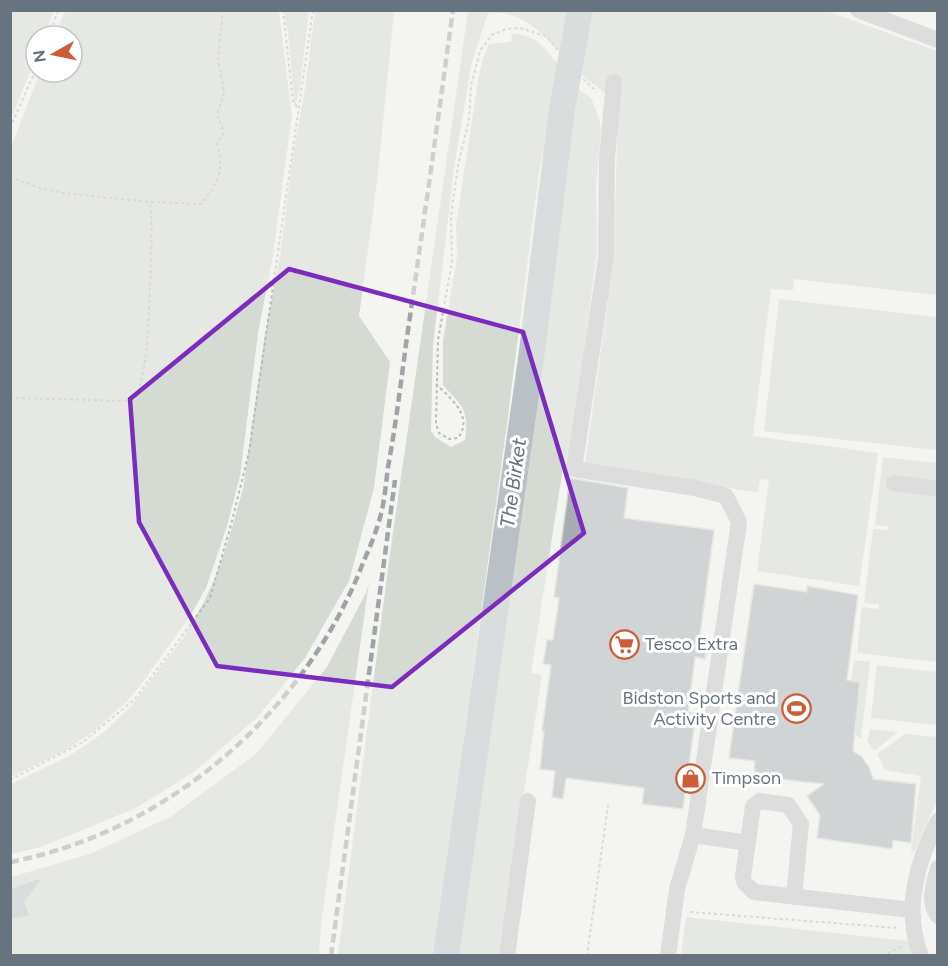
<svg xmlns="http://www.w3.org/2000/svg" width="948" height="966" viewBox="0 0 948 966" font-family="Figtree,sans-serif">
<rect width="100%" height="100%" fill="#f4f4f1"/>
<path fill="#d5dad2" d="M 587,10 L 827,11 L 937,51 L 937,295 L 794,279 L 793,290 L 771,289 L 753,436 L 878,453 L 859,586 L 757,571 L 769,480 L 760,479 L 758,492 L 584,470 L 614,259 L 618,106 L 622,82 L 606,94 L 571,66 L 585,27 Z
M 10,11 L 54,11 L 44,36 L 36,36 L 36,57 L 11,119 Z
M 65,11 L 279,11 L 292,116 L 289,137 L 273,255 L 258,333 L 240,476 L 227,526 L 206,588 L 190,616 L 140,686 L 127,701 L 98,728 L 66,750 L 11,777 L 11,147 L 40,72 L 72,72 L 72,36 L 55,36 Z
M 284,11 L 309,11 L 300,87 L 295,108 L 288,33 Z
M 315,11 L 394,11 L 377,182 L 359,316 L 390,362 L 374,488 L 349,581 L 305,658 L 257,718 L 194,772 L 136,808 L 41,847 L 11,854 L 11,784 L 69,756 L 103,733 L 132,705 L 183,638 L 203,604 L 214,580 L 227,545 L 243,489 L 265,334 L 280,256 L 293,155 L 305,88 Z
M 468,11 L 571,11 L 565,58 C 545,35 522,9 488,13 L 472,62 L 455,161 L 433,345 L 431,431 L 435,437 L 451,447 L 465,440 C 469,408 463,408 443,385 L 443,341 L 457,257 L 456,225 L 478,81 L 483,58 L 489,44 L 511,42 L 512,33 C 539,36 544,48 561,68 L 556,80 L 538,179 L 508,416 L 434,955 L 338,955 L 389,561 Z
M 570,84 L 591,98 L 599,118 L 601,131 L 596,186 L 597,253 L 568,467 L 563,467 L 531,673 L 542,675 L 499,955 L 448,956 L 524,438 Z
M 779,299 L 937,317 L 937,450 L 764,431 Z
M 883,457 L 937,463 L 937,662 L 857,653 L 862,607 L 879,609 L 879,604 L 864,603 L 873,529 L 888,530 L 888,526 L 875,525 Z
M 369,582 L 321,924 L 319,955 L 11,956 L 11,877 L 90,854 L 170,817 L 256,754 L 327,667 L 366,593 Z
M 854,660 L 870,662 L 861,738 L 855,735 L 860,682 L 851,681 Z
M 877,665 L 937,672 L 937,725 L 871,718 Z
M 870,729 L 898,732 L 874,751 L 867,741 Z
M 905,734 L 937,737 L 937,800 L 915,851 L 911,852 L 921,776 L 885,770 L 877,754 Z
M 686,917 L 909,941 L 914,956 L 681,956 Z"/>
<path fill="#b9c1c6" d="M 42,878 L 24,902 L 29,915 L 11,919 L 11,889 Z"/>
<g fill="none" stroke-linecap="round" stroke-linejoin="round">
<path stroke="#b9c1c6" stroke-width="26" d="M 446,956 L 531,359 L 562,109 L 580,10"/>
</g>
<path fill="#a7adb2" stroke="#d5d5d3" stroke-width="1.5" d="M 570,478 L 628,488 L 624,518 L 714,530 L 699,643 L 707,644 L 705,659 L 695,657 L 688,712 L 696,713 L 683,809 L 642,804 L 644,788 L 566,778 L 563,799 L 552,797 L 555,771 L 540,769 L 544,731 L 542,731 L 551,665 L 543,664 L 547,640 L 553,640 L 559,598 L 554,597 Z
M 754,584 L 807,592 L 807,586 L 858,595 L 847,680 L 860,682 L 853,751 L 862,757 L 869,767 L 873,779 L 916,784 L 911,843 L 893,840 L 892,849 L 817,838 L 820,815 L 807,796 L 824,784 L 754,776 L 755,761 L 729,758 Z"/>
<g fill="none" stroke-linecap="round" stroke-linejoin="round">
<path stroke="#b7babc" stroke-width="2" stroke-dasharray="3 3" stroke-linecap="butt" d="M 283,10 L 293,102 L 299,109
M 49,36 L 58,10
M 10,128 L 36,69
M 10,177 L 40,188 L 63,193 L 150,202 L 201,204 C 218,183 225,171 217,143 L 223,135 L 222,127 L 217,115 L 224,93 L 218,59 L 223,10
M 436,384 C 451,399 474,416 458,438 L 449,439 L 439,433 L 436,424 L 438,340 L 452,262 L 451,216 L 458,165 L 469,120 L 471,86 L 480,51 L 492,35 L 506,29 L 520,28 L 546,36 L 579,75 L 597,92
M 10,398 L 129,401 L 137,395 C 149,361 148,321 150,285 C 151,258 153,230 150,202
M 10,780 L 83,742 L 135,699 L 210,598 L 231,525 L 249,452 L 313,10
M 690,912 L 898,928 L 898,929
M 587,956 L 608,805
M 882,956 L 902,946"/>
<path stroke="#bec1c4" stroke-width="16" d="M 858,10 L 938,40
M 614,82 L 607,158 L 606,258 L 574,469 L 695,488 L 726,496 L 739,522 L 693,835 L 677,889 L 668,956
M 894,483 L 938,489
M 693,835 L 748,843
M 938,868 C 934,885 927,901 938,916
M 794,897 L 801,824 L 788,805 L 760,801 L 753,806 L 743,876 L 744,882 L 754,892 L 912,910
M 507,956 L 528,801
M 921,956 C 903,910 916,863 938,821"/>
<path stroke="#9fa4a9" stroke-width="4.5" stroke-dasharray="9 4.5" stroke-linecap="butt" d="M 10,862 C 168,832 306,711 363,563 C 370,547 377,530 381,514 C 385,498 386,482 388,467 C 396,424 401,381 407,337 C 423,228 438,119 453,10
M 331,956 L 395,480"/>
</g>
<path d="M0 0H948V966H0ZM 289,269 L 523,332 L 584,533 L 392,687 L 217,666 L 139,522 L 130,399 Z" fill="#f4f4f1" fill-opacity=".55" fill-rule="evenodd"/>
<path fill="none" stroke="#7b2cbf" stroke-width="4.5" stroke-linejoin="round" d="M 289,269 L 523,332 L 584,533 L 392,687 L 217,666 L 139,522 L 130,399 Z"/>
<defs>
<symbol id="supermarket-ring" viewBox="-11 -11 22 22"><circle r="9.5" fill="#fff" stroke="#cb5d39" stroke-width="1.5"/><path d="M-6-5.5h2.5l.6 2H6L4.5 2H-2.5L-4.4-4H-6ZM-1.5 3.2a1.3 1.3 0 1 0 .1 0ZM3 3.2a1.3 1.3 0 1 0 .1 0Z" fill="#cb5d39"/></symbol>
<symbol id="stadium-ring" viewBox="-11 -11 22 22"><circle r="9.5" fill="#fff" stroke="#cb5d39" stroke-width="1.5"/><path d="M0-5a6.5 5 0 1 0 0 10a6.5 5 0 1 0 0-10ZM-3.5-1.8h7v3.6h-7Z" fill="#cb5d39"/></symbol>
<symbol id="shop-ring" viewBox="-11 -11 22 22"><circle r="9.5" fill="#fff" stroke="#cb5d39" stroke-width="1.5"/><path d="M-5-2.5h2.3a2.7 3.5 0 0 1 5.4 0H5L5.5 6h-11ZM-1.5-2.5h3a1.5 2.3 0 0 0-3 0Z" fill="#cb5d39"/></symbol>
</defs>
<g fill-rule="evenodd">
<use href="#supermarket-ring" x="608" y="628" width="33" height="33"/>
<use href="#stadium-ring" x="780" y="692" width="33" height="33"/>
<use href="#shop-ring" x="674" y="762" width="33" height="33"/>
</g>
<g text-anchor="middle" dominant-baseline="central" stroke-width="6" stroke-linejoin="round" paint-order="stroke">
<g font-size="18" fill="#67737e" stroke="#fff" text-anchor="start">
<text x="645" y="644">Tesco Extra</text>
<text x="776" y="698" text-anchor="end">Bidston Sports and<tspan x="776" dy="21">Activity Centre</tspan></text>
<text x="712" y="778">Timpson</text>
</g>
<g font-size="20" font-style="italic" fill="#63747b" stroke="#fff">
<text transform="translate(513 483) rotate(-82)">The Birket</text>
</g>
</g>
<rect width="948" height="966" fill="none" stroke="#67737e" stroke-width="24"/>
<g transform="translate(54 54) rotate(261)"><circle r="28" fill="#ffffff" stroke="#c2c7cb" stroke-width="1.5"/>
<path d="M0-4.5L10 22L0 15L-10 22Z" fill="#cb5d39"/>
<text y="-9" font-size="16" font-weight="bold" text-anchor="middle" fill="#67737e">N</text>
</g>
</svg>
